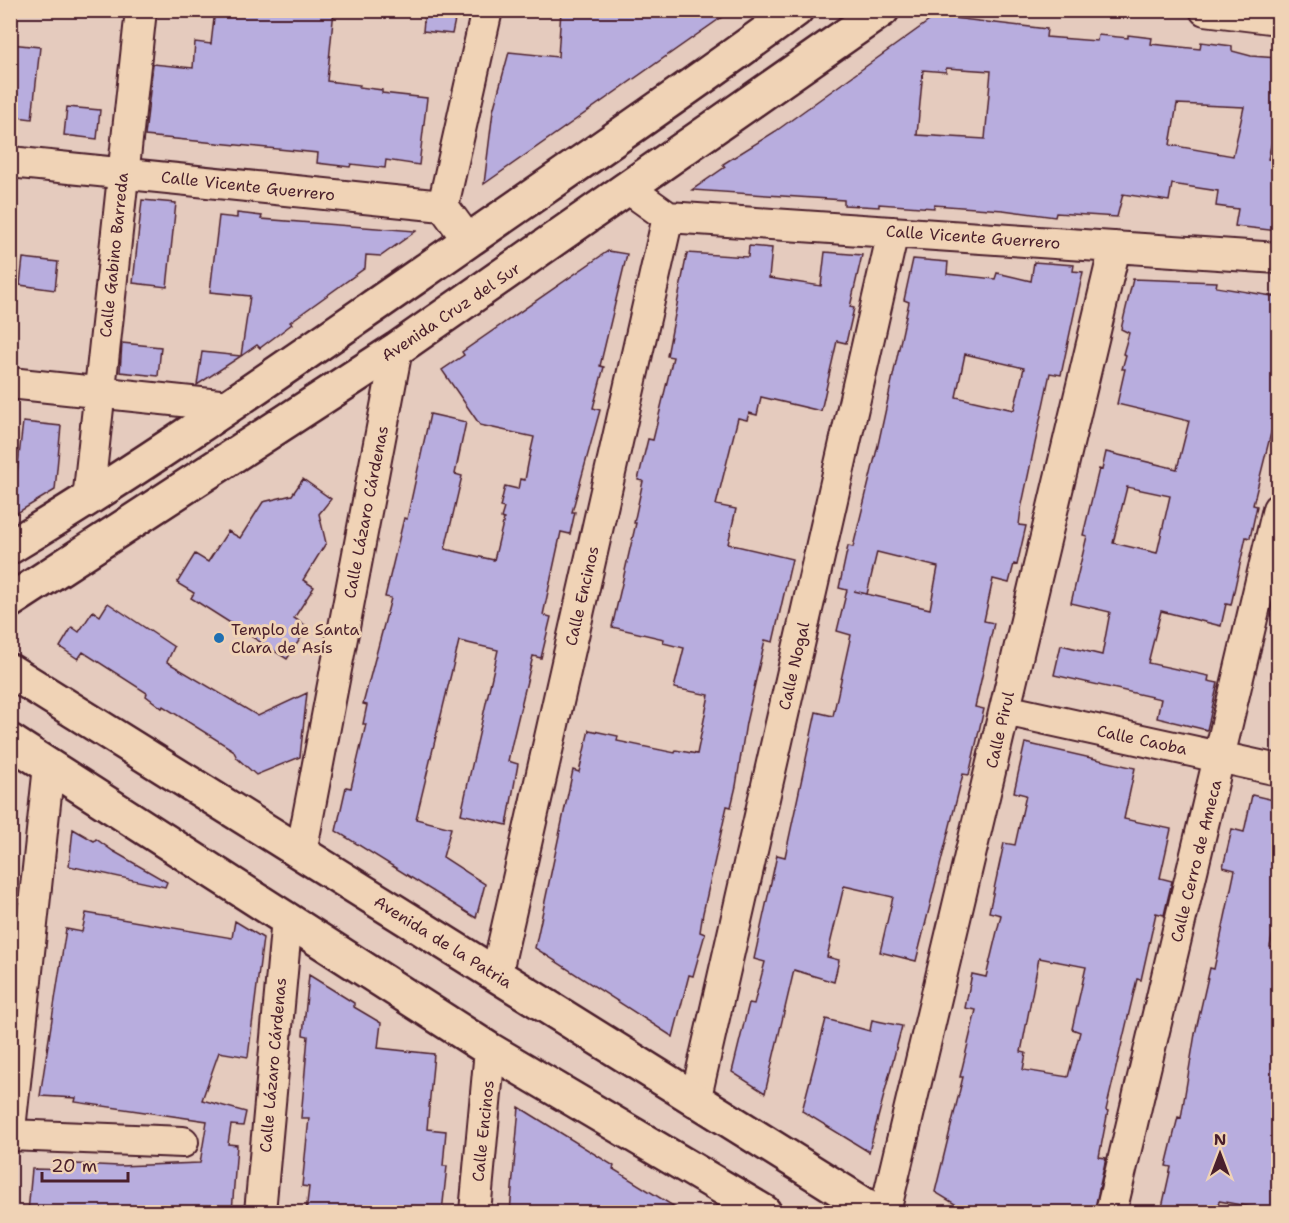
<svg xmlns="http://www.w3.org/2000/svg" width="1289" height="1223" viewBox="0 0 1289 1223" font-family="'Shantell Sans',sans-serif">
<rect width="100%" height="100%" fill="#e5cbbe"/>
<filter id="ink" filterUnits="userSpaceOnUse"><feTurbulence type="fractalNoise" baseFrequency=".0167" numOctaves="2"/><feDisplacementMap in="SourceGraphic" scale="12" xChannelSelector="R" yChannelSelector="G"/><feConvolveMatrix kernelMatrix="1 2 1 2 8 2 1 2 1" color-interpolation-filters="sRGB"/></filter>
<g filter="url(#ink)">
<path fill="#b8adde" stroke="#4a1f2b" stroke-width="1.5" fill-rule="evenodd" d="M 215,10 L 334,10 L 327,81 L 360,85 L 359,87 L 382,90 L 382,93 L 427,98 L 419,165 L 386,160 L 385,168 L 351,164 L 350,167 L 317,163 L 318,153 L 145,136 L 153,64 L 193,68 L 195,42 L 211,44 Z
M 425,10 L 457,10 L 452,34 L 423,31 Z
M 561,10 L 732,10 L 484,184 L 493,111 L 509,52 L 558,57 Z
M 936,16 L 1047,29 L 1046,37 L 1097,41 L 1098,35 L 1128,38 L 1128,35 L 1152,38 L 1151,44 L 1200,49 L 1201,42 L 1232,46 L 1232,51 L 1251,56 L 1278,58 L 1278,115 L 1268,159 L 1278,160 L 1278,231 L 1235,226 L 1238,209 L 1216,206 L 1218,191 L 1172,184 L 1169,201 L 1123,194 L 1117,217 L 1056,213 L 1055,217 L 1003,210 L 934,205 L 934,208 L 879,204 L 879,207 L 844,205 L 844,200 L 692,190 L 725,167 L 723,164 L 776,131 ZM 946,68 L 991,71 L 985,139 L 917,135 L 923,70 L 946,72 ZM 1177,104 L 1244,107 L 1233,156 L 1170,145 Z
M 10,44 L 40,47 L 32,119 L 10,116 Z
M 67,107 L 100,110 L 97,139 L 64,135 Z
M 142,200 L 176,203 L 167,287 L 133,283 Z
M 237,213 L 262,216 L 261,219 L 416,231 L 381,256 L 366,255 L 365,268 L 290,322 L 292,324 L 260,348 L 257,345 L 241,356 L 250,296 L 210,292 L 219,216 L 237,218 Z
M 749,246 L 772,248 L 769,278 L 821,286 L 825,252 L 862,255 L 850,307 L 854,308 L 846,343 L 837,341 L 821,411 L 761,397 L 757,415 L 749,413 L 747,420 L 738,418 L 716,505 L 736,509 L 728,544 L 792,559 L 773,642 L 765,640 L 746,723 L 736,786 L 731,807 L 727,806 L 703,913 L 700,932 L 705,934 L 693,976 L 689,975 L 673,1037 L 535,948 L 573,770 L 579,772 L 589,730 L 618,736 L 617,741 L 675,753 L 676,750 L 697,754 L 709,695 L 674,688 L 684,648 L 663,643 L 664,639 L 612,627 L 636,523 L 634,523 L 643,481 L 638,480 L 648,439 L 653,440 L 673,357 L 667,356 L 687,253 L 748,257 Z
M 608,251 L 627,254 L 600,366 L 604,367 L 593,408 L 600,410 L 572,512 L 575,512 L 570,534 L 561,532 L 543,615 L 551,617 L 541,658 L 533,656 L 513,739 L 508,761 L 518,764 L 507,825 L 461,814 L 498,650 L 459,641 L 416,819 L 451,828 L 443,857 L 485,884 L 476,918 L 336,831 L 346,787 L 351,788 L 366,724 L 363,724 L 367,705 L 363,704 L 391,598 L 385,597 L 404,518 L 407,519 L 430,414 L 466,422 L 455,474 L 462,476 L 445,549 L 494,560 L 504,519 L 501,518 L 504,508 L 500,507 L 505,486 L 518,489 L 520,479 L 525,480 L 529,459 L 534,437 L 480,425 L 442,370 L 464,355 L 462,352 Z
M 23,258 L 58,262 L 55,290 L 20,285 Z
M 913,259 L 948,262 L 947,274 L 995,279 L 997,273 L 1031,281 L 1034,262 L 1074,265 L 1073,271 L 1083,272 L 1061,375 L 1050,373 L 1021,509 L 1019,525 L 1026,526 L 1017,565 L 1014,564 L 1009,583 L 993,579 L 984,621 L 994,623 L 975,707 L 984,709 L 969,775 L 963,774 L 916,961 L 880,952 L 893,897 L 844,886 L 827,957 L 839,960 L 834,982 L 794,970 L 765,1093 L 732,1072 L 749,1003 L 754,1004 L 765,962 L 754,959 L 777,855 L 785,857 L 816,712 L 833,716 L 851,635 L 837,631 L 847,590 L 839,588 L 848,546 L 853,547 L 878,445 L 909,302 L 904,300 ZM 965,354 L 1024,368 L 1014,410 L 956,397 ZM 877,552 L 938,567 L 930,609 L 854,591 L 867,594 Z
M 1133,279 L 1217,282 L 1216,287 L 1278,297 L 1278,405 L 1253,505 L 1257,506 L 1250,538 L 1246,537 L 1231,605 L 1226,604 L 1221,626 L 1161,611 L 1148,663 L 1209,676 L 1208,681 L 1218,683 L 1207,730 L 1157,718 L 1161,699 L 1054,675 L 1061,645 L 1102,655 L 1110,612 L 1071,603 L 1087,536 L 1083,535 L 1099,469 L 1102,470 L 1106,452 L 1177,469 L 1189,421 L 1117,404 L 1125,369 L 1122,369 L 1126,355 L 1123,354 L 1129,333 L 1121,329 ZM 1127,487 L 1170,496 L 1157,553 L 1113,543 Z
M 122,343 L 161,347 L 158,376 L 120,372 Z
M 202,352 L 241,356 L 197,385 Z
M 23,422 L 61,426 L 55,490 L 12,516 Z
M 303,479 L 331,499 L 319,514 L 326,543 L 303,580 L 314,587 L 294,618 L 308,627 L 287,659 L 191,598 L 194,593 L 177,583 L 195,554 L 208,562 L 228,531 L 240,538 L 263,502 L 292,495 Z
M 108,603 L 174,647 L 167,662 L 258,716 L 307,693 L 300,757 L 256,775 L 237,758 L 233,750 L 163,706 L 162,708 L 146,696 L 147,693 L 83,652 L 78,659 L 60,647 L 72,627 L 79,632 L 93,611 L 100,616 Z
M 1025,743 L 1135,768 L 1124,819 L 1171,829 L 1160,878 L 1172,881 L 1164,915 L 1156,913 L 1141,980 L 1137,979 L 1106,1110 L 1108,1111 L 1099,1157 L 1106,1158 L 1094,1212 L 968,1212 L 935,1192 L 963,1077 L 960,1077 L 976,1010 L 965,1008 L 972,974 L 986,977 L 1001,915 L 989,912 L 1004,843 L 1015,845 L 1026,795 L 1014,792 ZM 1039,958 L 1086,967 L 1072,1029 L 1080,1032 L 1068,1077 L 1023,1070 L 1026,1053 L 1021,1052 Z
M 1252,795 L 1278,801 L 1278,907 L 1270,947 L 1278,949 L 1273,985 L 1278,985 L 1278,1212 L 1219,1201 L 1217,1212 L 1188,1206 L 1186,1212 L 1161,1212 L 1171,1167 L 1166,1166 L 1178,1117 L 1181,1118 L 1195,1034 L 1210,968 L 1214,969 L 1235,870 L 1223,867 L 1232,829 L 1244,832 Z
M 73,829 L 94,841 L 96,839 L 113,851 L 167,882 L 165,887 L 69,866 Z
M 86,913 L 232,938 L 235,921 L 263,938 L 248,1057 L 219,1052 L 202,1100 L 246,1112 L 243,1126 L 231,1125 L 228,1144 L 237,1145 L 232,1212 L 28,1212 L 32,1169 L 75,1170 L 76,1164 L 119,1166 L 200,1163 L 207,1121 L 75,1102 L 76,1098 L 40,1096 L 66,929 L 82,932 Z
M 309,975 L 354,1003 L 354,1007 L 381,1023 L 378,1048 L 434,1054 L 427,1129 L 446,1131 L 443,1166 L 447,1166 L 442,1212 L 306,1212 L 309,1187 L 302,1186 L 309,1118 L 301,1118 L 308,1036 L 303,1035 Z
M 826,1019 L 870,1031 L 872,1020 L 902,1026 L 869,1152 L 802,1111 Z
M 519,1107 L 614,1166 L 613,1169 L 683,1212 L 510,1212 Z"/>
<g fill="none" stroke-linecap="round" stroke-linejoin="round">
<defs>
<path id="street" d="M 1205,10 L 1278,19
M 10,162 L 443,206 L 468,240
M 629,189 L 668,217
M 443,206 L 487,10
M 668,217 L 1278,258
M 10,383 L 229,406
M 88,500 L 141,10
M 1005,710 L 1278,770
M 301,853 L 397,349
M 496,976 L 668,217
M 695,1101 L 893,232
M 10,1129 L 49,766
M 10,1135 L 183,1142
M 260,1212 L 287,918
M 475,1212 L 490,1050
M 885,1212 L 1115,247
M 1111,1212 L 1278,509"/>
<path id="secondary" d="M 10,547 C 150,463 283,369 416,277 C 543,188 671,102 796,10
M 10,601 L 397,349 L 882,10"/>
<path id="primary" d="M 10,671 L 876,1212
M 10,741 L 490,1050 L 764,1212"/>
</defs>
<use href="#street" stroke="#4a1f2b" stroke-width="34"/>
<use href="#secondary" stroke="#4a1f2b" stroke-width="38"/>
<use href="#primary" stroke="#4a1f2b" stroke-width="38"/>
<use href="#street" stroke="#f0d3b6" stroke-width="30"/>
<use href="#secondary" stroke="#f0d3b6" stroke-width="33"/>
<use href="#primary" stroke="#f0d3b6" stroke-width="33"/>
</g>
</g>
<circle fill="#1f6fb2" stroke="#f0d3b6" stroke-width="2" cx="219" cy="638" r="6"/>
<g text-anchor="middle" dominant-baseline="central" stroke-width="6" stroke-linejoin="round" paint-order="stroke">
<g font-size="16" fill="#4a1f2b" stroke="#f0d3b6">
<text transform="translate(248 186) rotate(6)">Calle Vicente Guerrero</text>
<text transform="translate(973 237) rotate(4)">Calle Vicente Guerrero</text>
<text transform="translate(114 255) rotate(-84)">Calle Gabino Barreda</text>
<text transform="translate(451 312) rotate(-34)">Avenida Cruz del Sur</text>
<text transform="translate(366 512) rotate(-79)">Calle Lázaro Cárdenas</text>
<text transform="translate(582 596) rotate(-77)">Calle Encinos</text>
<text transform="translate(794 666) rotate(-77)">Calle Nogal</text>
<text transform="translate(1000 730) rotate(-77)">Calle Pirul</text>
<text transform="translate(1142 740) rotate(12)">Calle Caoba</text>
<text transform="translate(1196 861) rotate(-76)">Calle Cerro de Ameca</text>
<text transform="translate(443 942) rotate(32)">Avenida de la Patria</text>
<text transform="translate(273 1065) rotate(-85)">Calle Lázaro Cárdenas</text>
<text transform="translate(483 1131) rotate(-84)">Calle Encinos</text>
</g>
<g font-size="16" fill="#4a1f2b" stroke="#f0d3b6" text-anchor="start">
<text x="231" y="629">Templo de Santa<tspan x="231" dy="18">Clara de Asís</tspan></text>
</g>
</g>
<rect width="1289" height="1223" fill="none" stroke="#f0d3b6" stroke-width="36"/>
<rect x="18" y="18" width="1253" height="1187" fill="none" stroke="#4a1f2b" stroke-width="2" filter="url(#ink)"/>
<g transform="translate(1220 1154)" stroke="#f0d3b6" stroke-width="4.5" paint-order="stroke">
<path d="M0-4.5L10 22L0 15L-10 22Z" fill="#4a1f2b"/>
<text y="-9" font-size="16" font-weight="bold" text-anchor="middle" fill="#4a1f2b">N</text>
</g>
<path d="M42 1172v9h86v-9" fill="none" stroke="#4a1f2b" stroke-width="3"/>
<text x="51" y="1172" font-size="18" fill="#4a1f2b" stroke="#f0d3b6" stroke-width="4.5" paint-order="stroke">20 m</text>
</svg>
